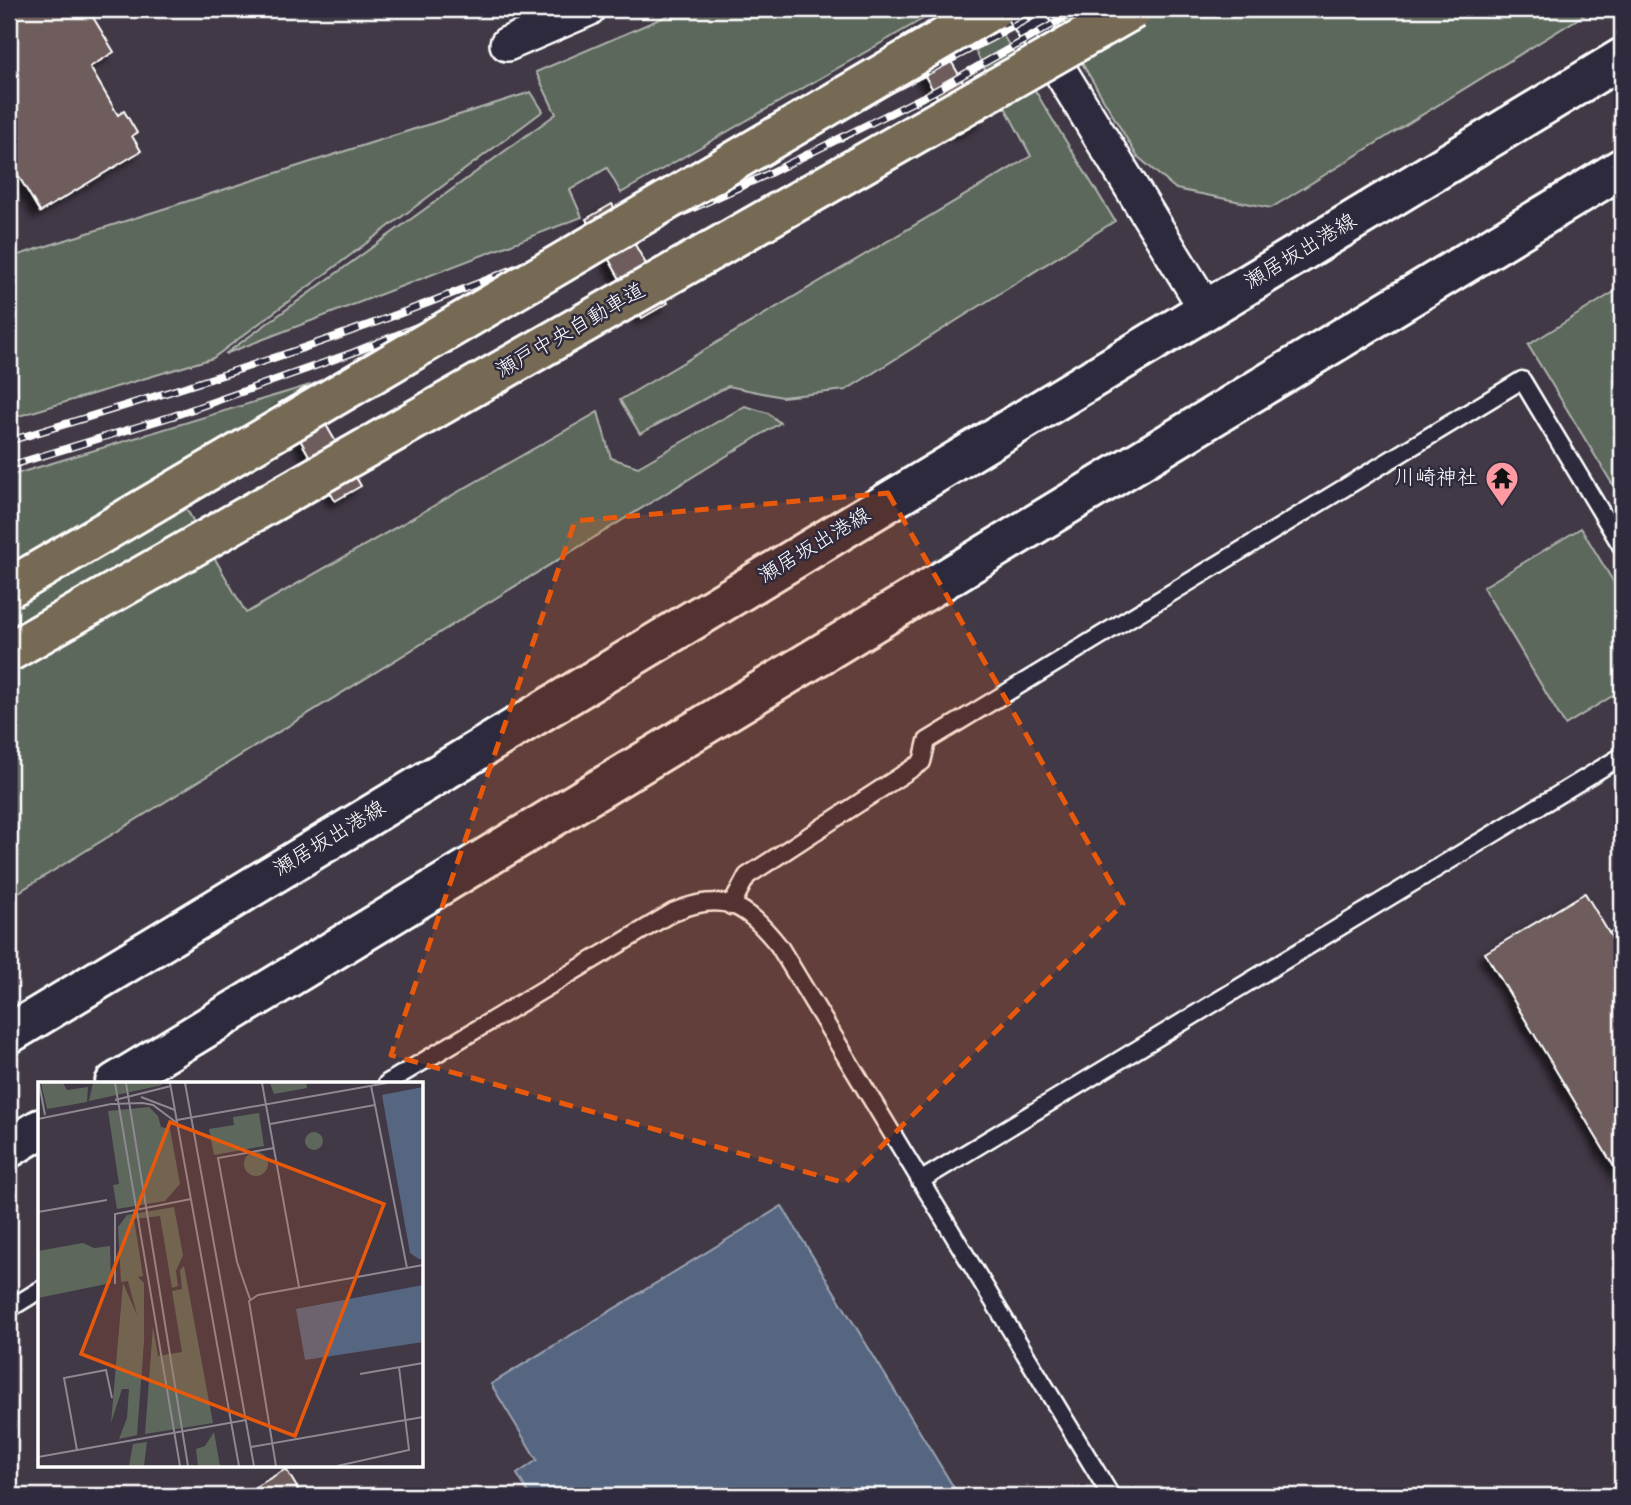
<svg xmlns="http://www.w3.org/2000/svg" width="1631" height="1505" viewBox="0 0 1631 1505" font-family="Kalam,'Klee One',sans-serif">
<defs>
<filter id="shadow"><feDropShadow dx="-6" dy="6" stdDeviation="3.5" flood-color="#0009"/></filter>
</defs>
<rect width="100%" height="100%" fill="#423946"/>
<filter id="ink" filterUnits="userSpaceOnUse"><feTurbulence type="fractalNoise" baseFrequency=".0143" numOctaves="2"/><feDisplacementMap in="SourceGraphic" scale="14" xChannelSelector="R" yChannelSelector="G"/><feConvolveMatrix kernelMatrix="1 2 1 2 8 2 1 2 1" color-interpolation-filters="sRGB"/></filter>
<g filter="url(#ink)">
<path fill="#5d675b" stroke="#aeb3ad" stroke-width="2" d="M 683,9 L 940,9 L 621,193 L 607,168 L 570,190 L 582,217 L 225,354 L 556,114 L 536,72 Z
M 953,9 L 988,9 L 1043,104 L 1115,221 L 846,390 L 782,397 L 728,386 L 640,434 L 620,400 L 1031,156 Z
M 1050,9 L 1588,9 L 1587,13 L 1271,208 L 1176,189 L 1137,156 Z
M 531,92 L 543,111 L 213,358 L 9,419 L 9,258 Z
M 1622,287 L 1622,500 L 1528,345 Z
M 340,376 L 167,475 L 246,613 L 598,412 L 611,458 L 638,467 L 745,406 L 768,413 L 780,423 L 9,898 L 9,476 Z
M 1581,528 L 1622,596 L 1622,690 L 1565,725 L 1483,587 Z"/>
<path fill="#566680" stroke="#9aa3b3" stroke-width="2" d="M 782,1206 L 959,1496 L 530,1496 L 517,1474 L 537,1460 L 491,1384 Z"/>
<path fill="#6e5d5b" stroke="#fff" stroke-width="2" filter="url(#shadow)" d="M 9,9 L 88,9 L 114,52 L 90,67 L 118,115 L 124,111 L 137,133 L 132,136 L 141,151 L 40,212 L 9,160 Z
M 928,22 L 985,119 L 959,134 L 902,37 Z
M 612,204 L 668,303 L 642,318 L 586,219 Z
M 305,388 L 361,486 L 335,501 L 279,403 Z
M 1585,893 L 1622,955 L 1622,1180 L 1485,953 Z
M 1622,925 L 1622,943 L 1617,946 L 1609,933 Z
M 286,1469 L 302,1496 L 240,1496 Z"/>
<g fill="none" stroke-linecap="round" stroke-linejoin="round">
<defs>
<path id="lane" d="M 731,906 L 747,876 L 922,762 L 927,741 L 1522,380 L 1622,547
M 387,1083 L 673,912 C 725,891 745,904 779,946 L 1111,1496
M 920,1181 L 1622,756
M 9,1309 L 40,1290"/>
<path id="street" d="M 1022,9 L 1206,309
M 507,44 L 588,9"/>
<path id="secondary" d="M 9,1034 L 1622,58
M 115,1083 L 1622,168
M 9,1148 L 40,1129"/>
</defs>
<use href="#lane" stroke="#fff" stroke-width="21"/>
<use href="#street" stroke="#fff" stroke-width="38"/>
<use href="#secondary" stroke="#fff" stroke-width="44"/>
<use href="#lane" stroke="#2f2a3d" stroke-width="16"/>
<use href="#street" stroke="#2f2a3d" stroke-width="33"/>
<use href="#secondary" stroke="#2f2a3d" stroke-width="38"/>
<defs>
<path id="rail" d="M 9,441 C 182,389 356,335 523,265 C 572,245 619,221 667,199 C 795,139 922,76 1046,9
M 9,466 L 173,416 L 352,353 L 536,279 L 766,175 L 931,93 L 1080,9"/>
</defs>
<use href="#rail" stroke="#fff" stroke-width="8"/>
<use href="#rail" stroke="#2f2a3d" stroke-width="5" stroke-dasharray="16" stroke-linecap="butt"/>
<defs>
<path id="highway-bridge" d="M 9,588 L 993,9
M 9,652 L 1134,9"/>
</defs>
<use href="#highway-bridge" stroke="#fff" stroke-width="44" stroke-linecap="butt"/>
<use href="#highway-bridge" stroke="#766a55" stroke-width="38"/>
</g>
</g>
<path fill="#e8590c" fill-opacity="0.2" stroke="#e8590c" stroke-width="5" stroke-dasharray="14 9" stroke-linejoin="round" d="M 888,493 L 1123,904 L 845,1183 L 391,1055 L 575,521 Z"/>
<defs>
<symbol id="temple-pin" viewBox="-11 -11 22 30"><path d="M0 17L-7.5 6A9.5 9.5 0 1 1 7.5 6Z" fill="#ff9aa2" stroke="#2f2a3d"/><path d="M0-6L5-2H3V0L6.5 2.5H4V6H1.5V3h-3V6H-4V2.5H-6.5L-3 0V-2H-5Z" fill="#111"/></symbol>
</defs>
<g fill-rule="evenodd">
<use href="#temple-pin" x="1483" y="459" width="38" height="52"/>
</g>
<g text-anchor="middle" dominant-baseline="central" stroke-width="5" stroke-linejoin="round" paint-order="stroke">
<g font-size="21" fill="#fff" stroke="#2f2a3d">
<text transform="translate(1301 252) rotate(-31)">瀬居坂出港線</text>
<text transform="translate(571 331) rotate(-30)">瀬戸中央自動車道</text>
<text transform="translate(815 546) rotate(-31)">瀬居坂出港線</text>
<text transform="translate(330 839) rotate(-31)">瀬居坂出港線</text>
</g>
<g font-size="21" fill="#fff" stroke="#2f2a3d" text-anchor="end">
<text x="1478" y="478">川崎神社</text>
</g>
</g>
<g transform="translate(38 1082)">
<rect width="385" height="385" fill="#423946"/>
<path d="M 3,1 L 25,1 L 29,8 L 50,5 L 49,20 L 9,27 ZM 55,1 L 124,1 L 124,3 L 51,19 ZM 232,1 L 268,1 L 269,6 L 236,12 ZM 111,25 L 120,34 L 123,45 L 132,47 L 142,102 L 127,119 L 79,127 L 75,103 L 81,102 L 70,29 ZM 221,31 L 226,64 L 176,73 L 171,47 L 196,43 L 195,35 ZM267 59a9 9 0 1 1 18 0a9 9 0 1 1-18 0ZM206 82a12 12 0 1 1 24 0a12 12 0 1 1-24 0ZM 136,125 L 145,173 L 138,189 L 140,204 L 134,206 L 122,134 L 96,137 L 105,194 L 100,195 L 106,201 L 106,259 L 99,353 L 81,357 L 89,336 L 91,307 L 84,307 L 73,341 L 85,201 L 99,233 L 90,199 L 83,200 L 80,145 L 89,133 ZM 45,161 L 56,166 L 72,164 L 73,201 L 0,216 L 0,169 ZM 146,184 L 175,341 L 107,352 L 115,244 L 120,274 L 144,270 L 134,209 L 144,207 L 142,188 ZM 176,350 L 182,384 L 160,384 L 158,367 L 167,364 ZM 109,360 L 106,384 L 91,384 L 95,362 Z" fill="#5d675b"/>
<path d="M 385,5 L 385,177 L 381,177 L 372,171 L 344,13 ZM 385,203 L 385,260 L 267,278 L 258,227 Z" fill="#566680"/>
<path fill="none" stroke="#8e8890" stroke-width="2" d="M 1,1 L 7,33M 77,1 L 142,384M 88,1 L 150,384M 132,1 L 201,384M 147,1 L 216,384M 224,1 L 261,205M 103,15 L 137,28M 77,18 L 133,4M 337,23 L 369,186M 0,37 L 73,22 L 105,21 L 115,23 L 139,41M 139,38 L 349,1M 232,42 L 337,23 L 333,4M 0,130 L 69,118M 77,202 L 77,132 L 153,117M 212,217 L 199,180 L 180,76 L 236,66M 322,292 L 385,281M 213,365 L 385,335M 39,368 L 26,296 L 68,288 L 74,316M 0,375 L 208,338M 238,384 L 211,219 L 220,213 L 385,183M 299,384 L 371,368 L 361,285"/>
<path fill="#e8590c" fill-opacity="0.15" stroke="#e8590c" stroke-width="3.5" d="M 132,40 L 346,122 L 257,354 L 43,272 Z"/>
<rect width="385" height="385" fill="none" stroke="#fff" stroke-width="3.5"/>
</g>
<rect width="1631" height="1505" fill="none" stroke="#2f2a3d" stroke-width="35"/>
<rect x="18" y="18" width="1596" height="1470" fill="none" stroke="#fff" stroke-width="2.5" filter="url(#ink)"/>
</svg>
